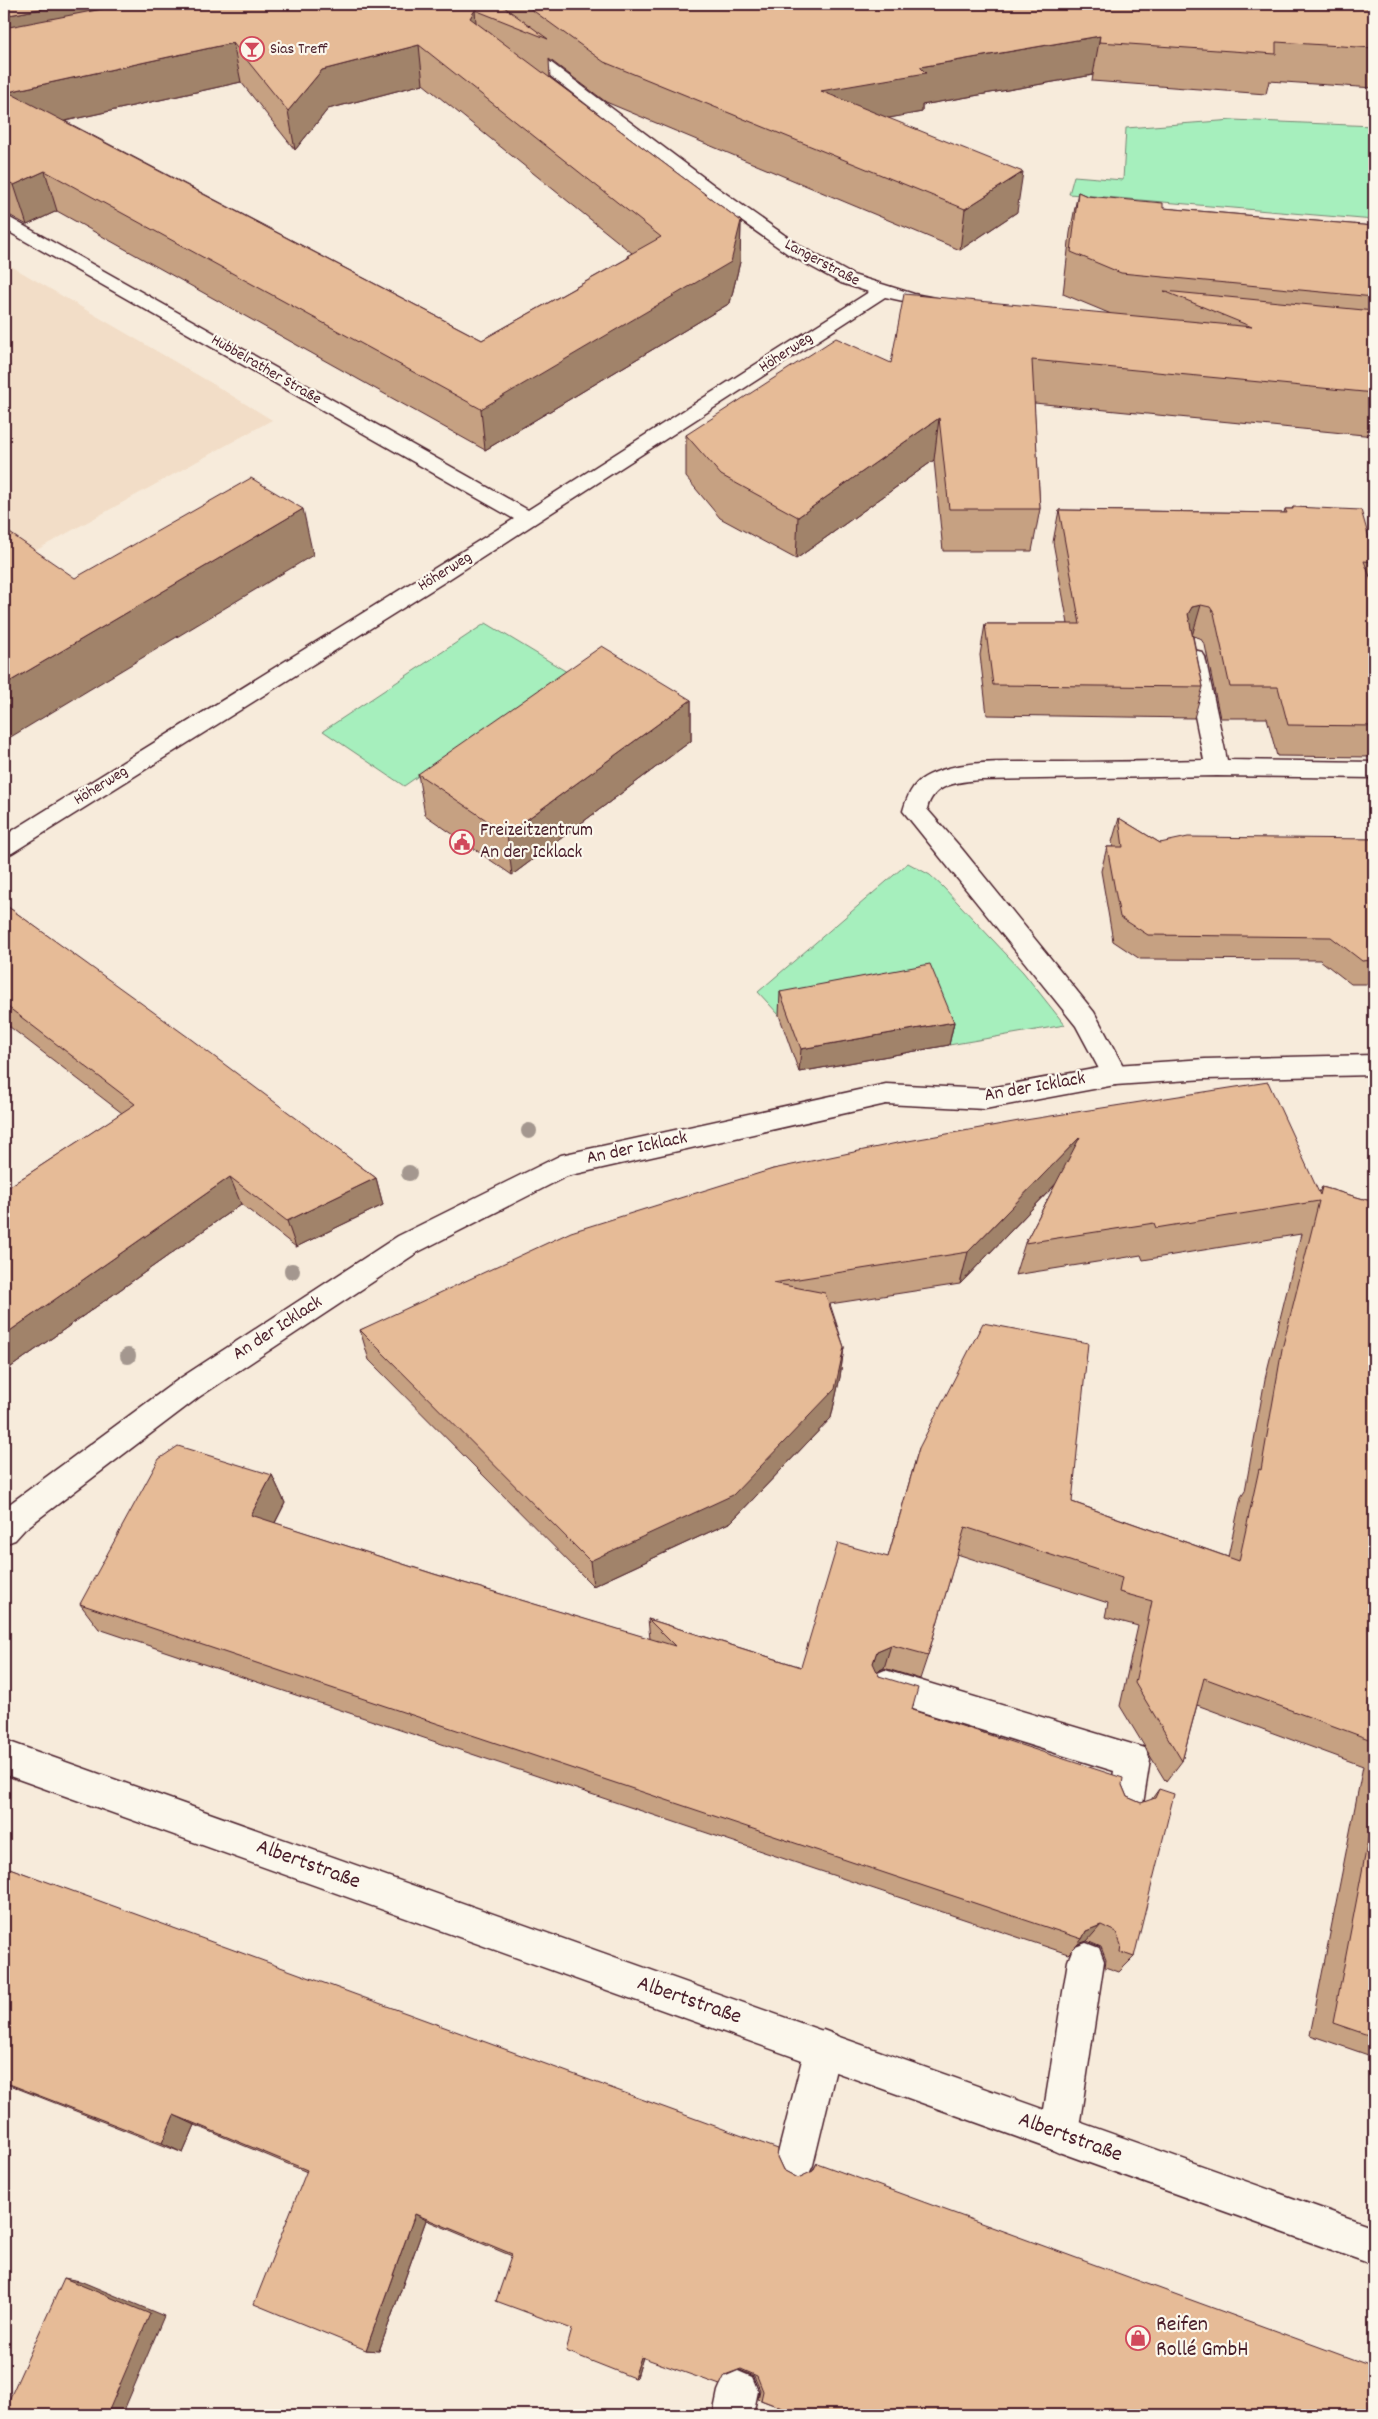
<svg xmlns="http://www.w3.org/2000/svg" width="1378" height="2419" viewBox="0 0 1378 2419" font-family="Dekko,sans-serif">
<rect width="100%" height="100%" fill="#f7ebdb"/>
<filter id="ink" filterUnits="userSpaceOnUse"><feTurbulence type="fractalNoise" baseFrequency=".02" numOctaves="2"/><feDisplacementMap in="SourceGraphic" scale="10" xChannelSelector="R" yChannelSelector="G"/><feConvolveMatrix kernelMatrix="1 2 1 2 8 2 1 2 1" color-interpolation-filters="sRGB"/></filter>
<g filter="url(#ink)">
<path fill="#f2ddc7" d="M 4,262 L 213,384 L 272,420 L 4,568 Z"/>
<path fill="#a6efbd" stroke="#788774" d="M 1233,120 L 1374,126 L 1374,220 L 1069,194 L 1074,176 L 1123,180 L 1126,128 Z
M 486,623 L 567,672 L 404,786 L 323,731 Z
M 908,863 L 930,875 L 943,887 L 1023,972 L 1065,1025 L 949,1045 L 779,1015 L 758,992 Z"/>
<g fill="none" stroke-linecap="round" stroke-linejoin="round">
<defs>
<path id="lane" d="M 1194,650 L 1202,652 L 1205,657 L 1227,760 L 1374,762 L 1374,778 L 1217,776 L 980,780 C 957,782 933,784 927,809 L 962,849 L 1094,1012 L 1128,1075 L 1124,1082 L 1115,1085 L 1106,1082 L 1076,1026 L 903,811 C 907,797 912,784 925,777 C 960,757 1020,763 1060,762 C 1108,762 1156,761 1204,760 L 1183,657 L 1186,652 Z
M 885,1670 L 1145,1748 L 1150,1760 L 1143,1804 L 1138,1816 L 1126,1821 L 1114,1816 L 1109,1804 L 1114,1771 L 873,1697 L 869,1686 L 873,1675 Z
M 1086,1943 L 1099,1948 L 1104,1961 L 1078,2134 L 1072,2147 L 1059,2153 L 1046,2147 L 1040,2134 L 1068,1961 L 1073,1948 Z
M 823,2030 L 836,2035 L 841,2048 L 813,2165 L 807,2178 L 794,2184 L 781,2178 L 775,2165 L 805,2048 L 810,2035 Z
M 738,2371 L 752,2377 L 758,2391 L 753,2415 L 713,2415 L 718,2391 L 724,2377 Z"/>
<path id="street" d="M 457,4 L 473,4 L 715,186 L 800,246 L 853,275 L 914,294 L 946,300 L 949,304 L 946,308 L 940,309 L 885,297 L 446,581 L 12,853 L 4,855 L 4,836 L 514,519 L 4,229 L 4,217 L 10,218 L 528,510 L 869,292 L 841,283 L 788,254 L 703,194 Z
M 1374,1055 L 1374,1075 L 1205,1079 L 1115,1085 L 985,1109 L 886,1104 L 567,1176 L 418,1252 L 199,1397 L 25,1529 L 15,1540 L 4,1544 L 4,1508 L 179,1379 L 398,1236 L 561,1155 L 886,1084 L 985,1089 L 1115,1065 L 1205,1059 Z
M 4,1740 L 1374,2227 L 1374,2265 L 4,1774 Z"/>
</defs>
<use href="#lane" stroke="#4a1f2b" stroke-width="3"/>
<use href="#street" stroke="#4a1f2b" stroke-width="3"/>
<use href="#lane" fill="#fbf7ec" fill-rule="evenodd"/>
<use href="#street" fill="#fbf7ec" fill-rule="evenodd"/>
</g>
<g fill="#a4978f">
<circle cx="529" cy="1131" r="8"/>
<circle cx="409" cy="1173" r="8"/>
<circle cx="292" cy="1271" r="8"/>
<circle cx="128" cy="1356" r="8"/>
</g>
<path fill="#c6a182" stroke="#4a1f2b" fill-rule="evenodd" d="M 4,4 L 1374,4 L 1374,88 L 1269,81 L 1266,94 L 1092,81 L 1093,75 L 922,105 L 922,112 L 888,118 L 1017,212 L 960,250 L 606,102 L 549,59 L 550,78 L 741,221 L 740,262 L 730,303 L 485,450 L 57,211 L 27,225 L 11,216 L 4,216 ZM 241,82 L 295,150 L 328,109 L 423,84 L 632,253 L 627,256 L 628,258 L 482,340 L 65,121 Z
M 1078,192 L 1087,196 L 1163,208 L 1374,226 L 1374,436 L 1034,403 L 1040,509 L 1032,551 L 943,551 L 934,460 L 796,559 L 720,518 L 686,477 L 686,435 L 891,363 L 1111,314 L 1063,294 L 1070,233 Z
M 1293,507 L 1374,555 L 1374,567 L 1370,577 L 1374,588 L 1374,757 L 1277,756 L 1267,718 L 1220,718 L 1205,645 L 1200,638 L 1193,636 L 1203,687 L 1194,718 L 987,715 L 980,655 L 985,624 L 1068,624 L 1053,542 L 1059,510 L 1284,513 L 1285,509 L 1292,509 Z
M 691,700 L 691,741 L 512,875 L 425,815 L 418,774 Z
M 1119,818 L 1160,843 L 1374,839 L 1374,984 L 1351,984 L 1320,960 L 1140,959 L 1113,941 L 1101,871 L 1107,847 L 1113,847 L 1112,842 Z
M 4,904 L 376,1178 L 383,1205 L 296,1247 L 241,1204 L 4,1372 L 4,1190 L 122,1113 L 10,1027 L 4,1031 Z
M 780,992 L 954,1022 L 949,1045 L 799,1072 L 779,1015 Z
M 773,1169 L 1319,1192 L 1322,1187 L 1374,1202 L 1374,2057 L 1310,2035 L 1363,1766 L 1197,1705 L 1182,1761 L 1166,1782 L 1120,1706 L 1138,1626 L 1105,1617 L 1108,1603 L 957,1554 L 928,1655 L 920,1679 L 884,1668 L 877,1672 L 879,1676 L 912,1710 L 1122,1785 L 1127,1797 L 1141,1803 L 1151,1800 L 1159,1789 L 1134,1957 L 1119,1972 L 1105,1967 L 1106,1960 L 1101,1947 L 1087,1941 L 1078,1944 L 1068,1954 L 99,1629 L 80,1604 L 272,1475 L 285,1503 L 275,1523 L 434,1574 L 650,1639 L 648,1619 L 801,1667 L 888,1557 L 919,1448 L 1228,1557 L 1241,1497 L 1245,1491 L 1265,1379 L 1301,1234 L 1143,1260 L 1141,1255 L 1015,1275 L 1025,1243 L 1055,1185 L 960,1284 L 830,1304 L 844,1347 L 840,1377 L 831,1418 L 731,1522 L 593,1586 L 369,1360 L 360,1330 Z
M 4,1866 L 777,2157 L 783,2170 L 798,2178 L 812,2172 L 817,2163 L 800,2415 L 758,2399 L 760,2390 L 754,2376 L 740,2370 L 643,2357 L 637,2377 L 572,2329 L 512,2256 L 426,2220 L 379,2351 L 366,2350 L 307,2172 L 195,2125 L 183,2153 L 4,2083 Z"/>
<path fill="#a1836a" stroke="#4a1f2b" d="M 67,4 L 269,4 L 4,57 L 4,16 Z
M 475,10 L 478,48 L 470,18 Z
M 1100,36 L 1093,75 L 922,105 L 922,112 L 819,131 L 821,91 L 920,67 Z
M 233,43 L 241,82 L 20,131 L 8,92 Z
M 419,45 L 423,84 L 328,109 L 295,150 L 288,111 L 322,70 Z
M 45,171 L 57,211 L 27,225 L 14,185 Z
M 1023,172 L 1017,212 L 960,250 L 965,209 Z
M 4,218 L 9,234 L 4,236 Z
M 741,221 L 740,262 L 730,303 L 485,450 L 481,409 Z
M 939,418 L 934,460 L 796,559 L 798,517 Z
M 303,509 L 313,555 L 4,741 L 4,685 Z
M 1201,605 L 1192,636 L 1188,614 L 1192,607 Z
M 691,700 L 691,741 L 512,875 L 507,834 Z
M 4,1014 L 10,1027 L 4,1031 Z
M 954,1022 L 949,1045 L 799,1072 L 801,1049 Z
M 1080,1137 L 1069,1170 L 960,1284 L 968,1252 Z
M 230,1177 L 241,1204 L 4,1372 L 4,1335 Z
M 376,1178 L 383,1205 L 296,1247 L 287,1221 Z
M 844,1347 L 840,1377 L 831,1418 L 731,1522 L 593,1586 L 590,1561 Z
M 272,1475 L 285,1503 L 265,1542 L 251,1515 Z
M 891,1645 L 884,1668 L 871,1674 L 873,1663 L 877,1651 Z
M 1101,1925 L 1087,1941 L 1078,1944 L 1082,1939 L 1086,1931 Z
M 174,2115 L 195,2125 L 183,2153 L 162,2143 Z
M 415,2214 L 426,2220 L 379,2351 L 366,2350 Z
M 64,2278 L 80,2281 L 164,2316 L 122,2415 L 107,2415 Z
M 641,2357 L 643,2357 L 637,2377 L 634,2378 Z"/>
<path fill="#e6bb97" stroke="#4a1f2b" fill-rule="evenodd" d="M 4,4 L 67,4 L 4,16 Z
M 128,4 L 500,4 L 548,39 L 475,10 L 470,18 L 741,221 L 731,262 L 481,409 L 45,171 L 14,185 L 4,179 L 4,28 ZM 233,43 L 288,111 L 322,70 L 419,45 L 661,237 L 627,256 L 630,257 L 482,340 L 8,92 Z
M 524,4 L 1374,4 L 1374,48 L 1276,42 L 1276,54 L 1099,42 L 1100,36 L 920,67 L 926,73 L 821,91 L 1023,172 L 965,209 L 604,62 Z
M 1078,192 L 1087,196 L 1163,203 L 1163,208 L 1374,226 L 1374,297 L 1121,273 L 1071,252 Z
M 1164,291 L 1374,311 L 1374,393 L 1032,360 L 1040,509 L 949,509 L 939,418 L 798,517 L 721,475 L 686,435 L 836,338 L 891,363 L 904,294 L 1252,327 Z
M 251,478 L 303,509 L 4,685 L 4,529 L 75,578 Z
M 1293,507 L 1361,510 L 1374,555 L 1374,562 L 1364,561 L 1374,587 L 1374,726 L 1288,725 L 1278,687 L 1230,687 L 1214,613 L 1210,607 L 1201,605 L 1192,607 L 1188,614 L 1203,687 L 993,685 L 985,624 L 1080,624 L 1059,510 L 1287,513 L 1285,509 L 1293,509 Z
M 602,646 L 691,700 L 507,834 L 418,774 Z
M 1119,818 L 1160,843 L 1188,837 L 1374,839 L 1374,960 L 1362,961 L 1331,937 L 1148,935 L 1120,917 L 1107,847 L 1123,847 Z
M 4,904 L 188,1037 L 376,1178 L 287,1221 L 230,1177 L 4,1335 L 4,1190 L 135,1104 L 4,1004 Z
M 930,964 L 954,1022 L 801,1049 L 780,992 Z
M 1268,1082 L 1320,1195 L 1322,1187 L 1374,1202 L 1374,1741 L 1204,1678 L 1182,1761 L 1135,1683 L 1152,1601 L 1119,1592 L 1122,1578 L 965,1527 L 928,1655 L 891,1645 L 877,1651 L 873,1663 L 879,1676 L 918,1688 L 912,1710 L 1123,1778 L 1122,1785 L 1127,1797 L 1141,1803 L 1155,1798 L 1159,1789 L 1174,1794 L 1134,1957 L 1120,1952 L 1121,1945 L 1116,1932 L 1101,1925 L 1086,1931 L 1082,1939 L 80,1604 L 159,1459 L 178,1446 L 272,1475 L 251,1515 L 434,1574 L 675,1646 L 648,1619 L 801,1667 L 838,1543 L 888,1557 L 919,1448 L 983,1323 L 1088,1343 L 1072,1502 L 1239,1561 L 1259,1469 L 1261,1470 L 1282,1349 L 1319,1201 L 1156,1228 L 1154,1223 L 1025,1243 L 1080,1137 L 968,1252 L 773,1283 L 825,1293 L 844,1347 L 835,1389 L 733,1495 L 590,1561 L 360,1330 L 571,1232 L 773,1169 L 897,1143 L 1019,1121 Z
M 1374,1809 L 1374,2037 L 1333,2023 Z
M 4,1866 L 778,2149 L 777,2157 L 783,2170 L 798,2178 L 813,2171 L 817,2163 L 1374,2367 L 1374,2415 L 800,2415 L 761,2400 L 763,2391 L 757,2376 L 741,2369 L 725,2375 L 720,2385 L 641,2357 L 634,2378 L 566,2351 L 572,2329 L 496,2301 L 512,2254 L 415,2214 L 366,2350 L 254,2304 L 307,2170 L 174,2115 L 162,2143 L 4,2082 Z
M 64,2278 L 150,2314 L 107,2415 L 4,2415 L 4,2411 Z"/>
</g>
<defs>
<symbol id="bar-ring" viewBox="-11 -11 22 22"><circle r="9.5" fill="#fbf7ec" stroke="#d1495b" stroke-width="1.5"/><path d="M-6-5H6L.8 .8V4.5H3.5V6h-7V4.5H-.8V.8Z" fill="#d1495b"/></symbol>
<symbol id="civic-ring" viewBox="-11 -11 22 22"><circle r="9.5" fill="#fbf7ec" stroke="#d1495b" stroke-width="1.5"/><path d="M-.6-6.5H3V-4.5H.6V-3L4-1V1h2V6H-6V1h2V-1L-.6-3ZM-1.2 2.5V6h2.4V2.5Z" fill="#d1495b"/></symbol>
<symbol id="shop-ring" viewBox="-11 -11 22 22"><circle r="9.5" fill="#fbf7ec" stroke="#d1495b" stroke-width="1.5"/><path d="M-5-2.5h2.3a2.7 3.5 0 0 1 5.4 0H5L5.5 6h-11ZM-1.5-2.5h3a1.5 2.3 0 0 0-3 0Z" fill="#d1495b"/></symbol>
</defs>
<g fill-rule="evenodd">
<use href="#bar-ring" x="238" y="35" width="28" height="28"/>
<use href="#civic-ring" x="448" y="828" width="28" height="28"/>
<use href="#shop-ring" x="1124" y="2324" width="28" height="28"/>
</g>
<g text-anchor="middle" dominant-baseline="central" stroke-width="4.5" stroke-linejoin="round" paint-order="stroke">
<g font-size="16" fill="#4a1f2b" stroke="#fbf7ec" text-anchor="start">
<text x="270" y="49">Sias Treff</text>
</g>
<g font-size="16" fill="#4a1f2b" stroke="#fbf7ec">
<text transform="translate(822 263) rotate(28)">Langerstraße</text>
<text transform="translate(786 353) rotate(-33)">Höherweg</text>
<text transform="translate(266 370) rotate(30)">Hubbelrather Straße</text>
<text transform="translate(445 572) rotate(-32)">Höherweg</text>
<text transform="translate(101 786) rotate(-32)">Höherweg</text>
</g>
<g font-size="19" fill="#4a1f2b" stroke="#fbf7ec" text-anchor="start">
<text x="480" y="831">Freizeitzentrum<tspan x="480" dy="22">An der Icklack</tspan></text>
</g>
<g font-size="19" fill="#4a1f2b" stroke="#fbf7ec">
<text transform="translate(1035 1088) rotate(-10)">An der Icklack</text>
<text transform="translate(637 1149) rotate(-12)">An der Icklack</text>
<text transform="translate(278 1329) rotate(-33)">An der Icklack</text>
</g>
<g font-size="22" fill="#4a1f2b" stroke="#fbf7ec">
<text transform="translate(308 1865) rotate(20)">Albertstraße</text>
<text transform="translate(689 2001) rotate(19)">Albertstraße</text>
<text transform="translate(1070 2138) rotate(20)">Albertstraße</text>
</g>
<g font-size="22" fill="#4a1f2b" stroke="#fbf7ec" text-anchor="start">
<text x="1156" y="2325">Reifen<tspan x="1156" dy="25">Rollé GmbH</tspan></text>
</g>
</g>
<rect width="1378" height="2419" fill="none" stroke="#fbf7ec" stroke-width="20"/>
<rect x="10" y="10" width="1358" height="2399" fill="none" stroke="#4a1f2b" stroke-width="2" filter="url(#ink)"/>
</svg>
